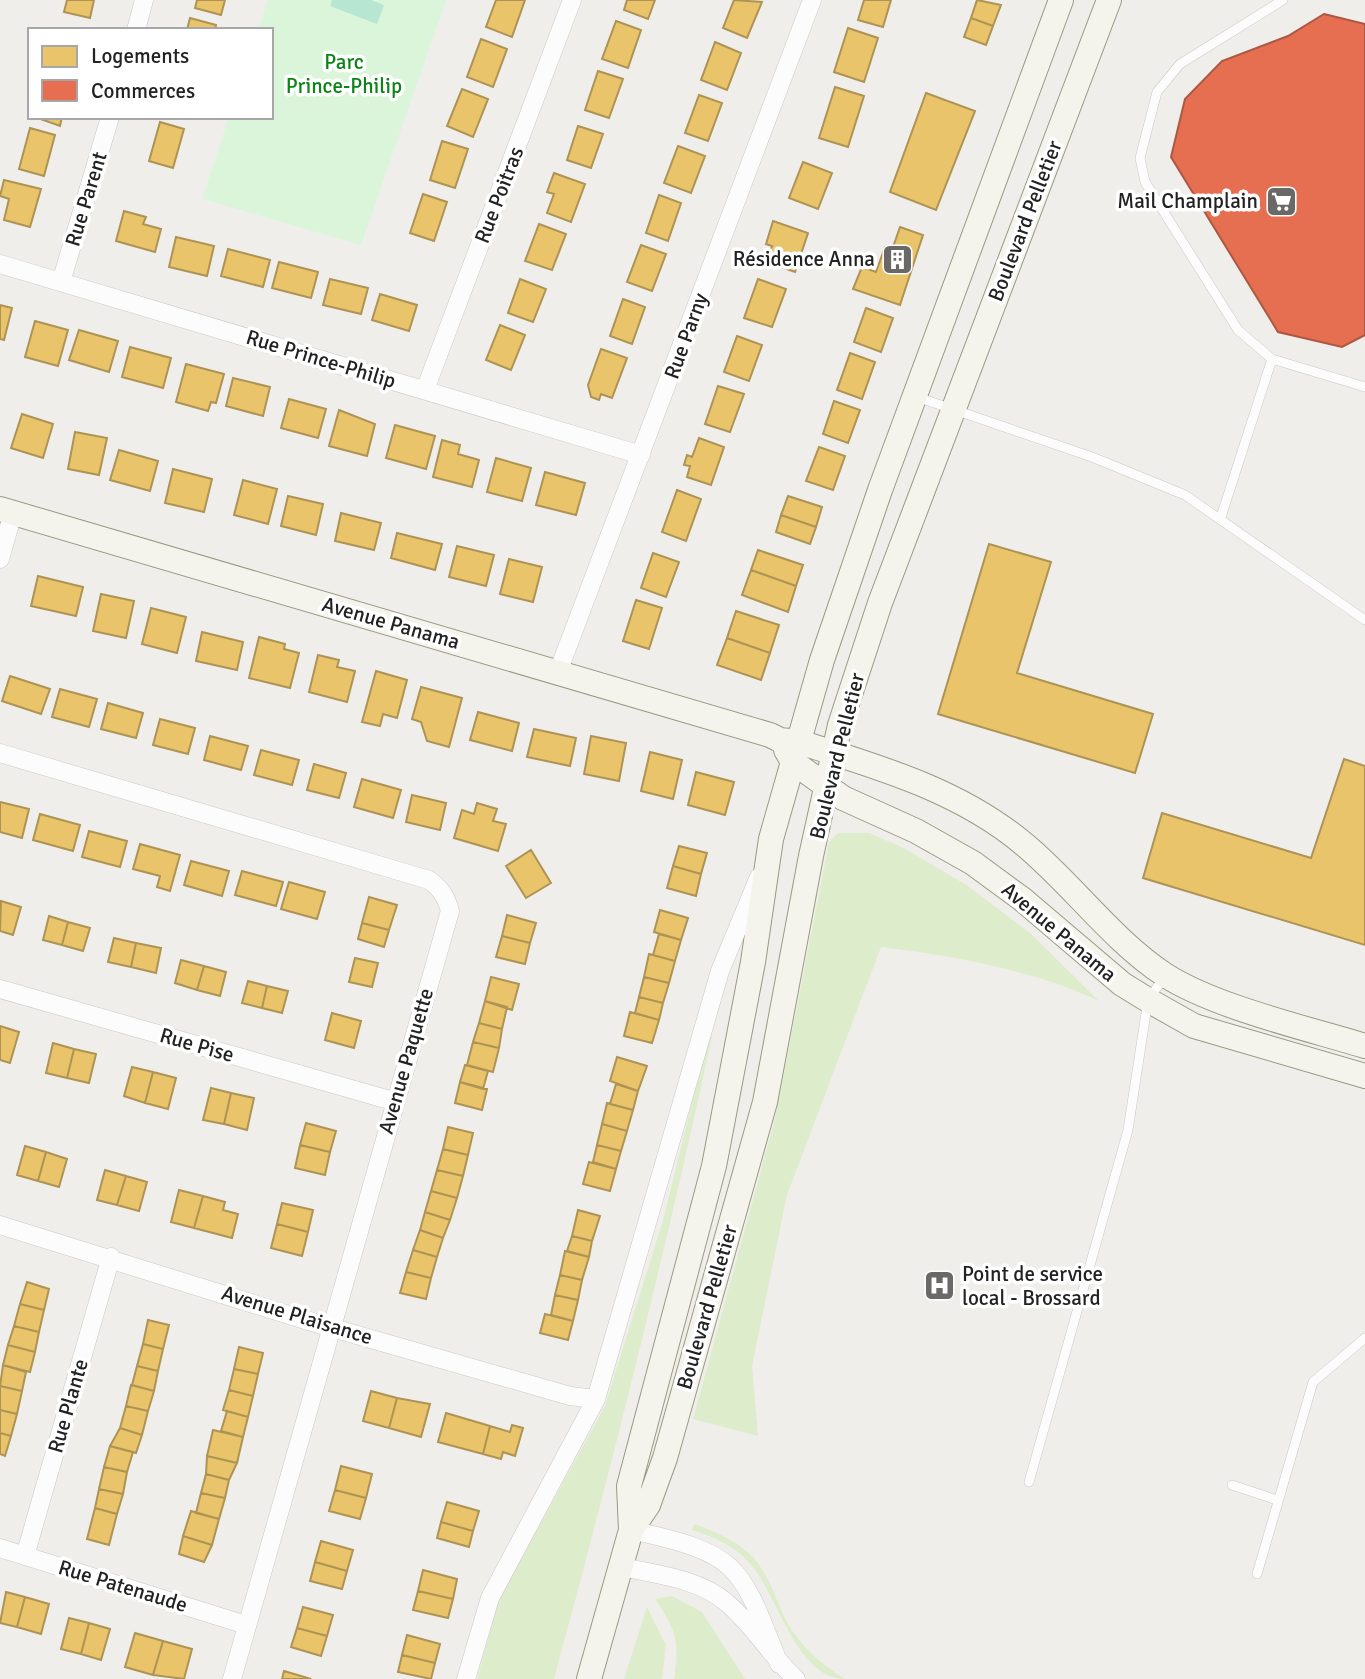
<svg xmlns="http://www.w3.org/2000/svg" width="1365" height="1679" viewBox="0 0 1365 1679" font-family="Signika,sans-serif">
<rect width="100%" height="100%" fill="#f0eeeb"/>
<path fill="#ddeccb" d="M 838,833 L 869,833 L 904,848 L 968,886 L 1030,933 L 1099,1001 C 1033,970 953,956 881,947 L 787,1195 L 752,1366 L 758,1436 L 693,1419 L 775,1119 L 829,842 Z
M 708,1037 L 712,1037 C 665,1253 612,1466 554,1679 L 477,1679 L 499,1599 L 605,1406 L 664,1217 Z
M 694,1524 C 714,1531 735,1540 751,1555 C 770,1575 775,1599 787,1622 C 800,1646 822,1665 845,1679 C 797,1679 777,1595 752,1566 C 737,1547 715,1537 692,1530 Z
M 672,1596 L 702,1612 L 745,1679 L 674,1679 C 680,1641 676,1630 655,1599 Z
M 647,1607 L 666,1645 L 662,1679 L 624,1679 Z"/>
<path fill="#daf5da" d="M 268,0 L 446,0 L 361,245 L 202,199 L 229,117 L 271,117 L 271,30 L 258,30 Z"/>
<path fill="#b7e6d2" d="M 332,0 L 371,0 L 384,5 L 377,24 L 330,6 Z"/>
<path fill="#e9c46a" stroke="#ad9354" stroke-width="2" d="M 67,0 L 94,0 L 90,18 L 64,12 Z
M 197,0 L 225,0 L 221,15 L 195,8 Z
M 496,0 L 525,0 L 512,37 L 486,27 Z
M 627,0 L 655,0 L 648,19 L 624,10 Z
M 734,0 L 762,2 L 747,38 L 723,28 Z
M 864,0 L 891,0 L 883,27 L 858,20 Z
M 977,0 L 1001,5 L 993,26 L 971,18 Z
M 190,18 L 216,25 L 215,30 L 187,30 Z
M 971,18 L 993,26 L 986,45 L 964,37 Z
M 616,21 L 641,30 L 628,68 L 602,59 Z
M 848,28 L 878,38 L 864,82 L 834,72 Z
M 481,39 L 507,49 L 493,87 L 467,77 Z
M 715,42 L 741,53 L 727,90 L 701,80 Z
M 598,71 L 623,79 L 609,118 L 585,110 Z
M 835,87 L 864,96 L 848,147 L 819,138 Z
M 462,89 L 488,99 L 473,137 L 447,126 Z
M 926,93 L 975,111 L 936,210 L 890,192 Z
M 699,95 L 722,103 L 708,141 L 685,133 Z
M 35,117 L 62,117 L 60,126 Z
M 160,122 L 184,129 L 173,168 L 149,161 Z
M 578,126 L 603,134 L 591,168 L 567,160 Z
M 30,128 L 55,135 L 44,176 L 19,169 Z
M 442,141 L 468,149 L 455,188 L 430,180 Z
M 678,146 L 705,156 L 691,193 L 664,183 Z
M 803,162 L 832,173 L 818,209 L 789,198 Z
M 554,173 L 585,184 L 571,222 L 547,213 L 554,194 L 547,192 Z
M 4,180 L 41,189 L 30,227 L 4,220 L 9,199 L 0,196 Z
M 423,194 L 447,202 L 434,241 L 410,233 Z
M 659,195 L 681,203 L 668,241 L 646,233 Z
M 124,211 L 146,217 L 143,224 L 161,229 L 155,252 L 116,241 Z
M 773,221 L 808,233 L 795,272 L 766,262 L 772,246 L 766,244 Z
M 539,224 L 566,234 L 552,270 L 525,261 Z
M 900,227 L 923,235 L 900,305 L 853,289 L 862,267 L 876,272 L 885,247 L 892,250 Z
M 176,237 L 214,246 L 207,276 L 169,267 Z
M 641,245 L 666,254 L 652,291 L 627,282 Z
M 228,249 L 270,260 L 263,287 L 221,276 Z
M 279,262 L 318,272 L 311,298 L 272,288 Z
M 330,279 L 368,288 L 361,314 L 323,305 Z
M 520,279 L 546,289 L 533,322 L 508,313 Z
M 758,279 L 786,289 L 772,327 L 744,318 Z
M 380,294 L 417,305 L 409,331 L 372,320 Z
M 623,299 L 645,307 L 632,344 L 610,336 Z
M 0,305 L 12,308 L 4,340 L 0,339 Z
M 866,308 L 893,318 L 881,352 L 854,342 Z
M 35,321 L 68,330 L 58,366 L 25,357 Z
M 500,325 L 525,335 L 511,370 L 486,360 Z
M 79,330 L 118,341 L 109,372 L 69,360 Z
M 737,336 L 762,345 L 749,381 L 724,372 Z
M 130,347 L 171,358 L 163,388 L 122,377 Z
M 601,349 L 627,358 L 612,398 L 601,394 L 599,400 L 591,397 L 588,385 Z
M 850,353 L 875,362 L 862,399 L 837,390 Z
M 186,364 L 224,374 L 216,403 L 211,402 L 208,411 L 176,402 Z
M 233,378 L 270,387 L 263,416 L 226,406 Z
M 718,386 L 744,394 L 730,432 L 705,424 Z
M 289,399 L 326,409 L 318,438 L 281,428 Z
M 834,401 L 860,410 L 848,443 L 823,434 Z
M 339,410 L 375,424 L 367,456 L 329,446 Z
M 22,414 L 53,424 L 43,458 L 11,448 Z
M 395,425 L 435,436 L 426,469 L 386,458 Z
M 75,432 L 107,438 L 99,475 L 68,469 Z
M 699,438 L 724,447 L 711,485 L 687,477 L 690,466 L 684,465 L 687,455 L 692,457 Z
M 442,440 L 460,445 L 458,454 L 479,460 L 472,487 L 433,477 Z
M 819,447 L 845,456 L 833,490 L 806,481 Z
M 119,450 L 158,461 L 150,491 L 110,480 Z
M 496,458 L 531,468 L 522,501 L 487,492 Z
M 173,469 L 212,479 L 204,512 L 165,503 Z
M 545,472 L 585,483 L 576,515 L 536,505 Z
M 243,480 L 277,489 L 268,524 L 234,515 Z
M 677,490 L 701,499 L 686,541 L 662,532 Z
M 288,496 L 323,504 L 316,535 L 281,526 Z
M 788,496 L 822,507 L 816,527 L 781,515 Z
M 341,513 L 381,523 L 374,550 L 335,541 Z
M 781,515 L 816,527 L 810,544 L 776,532 Z
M 397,533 L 442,544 L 435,570 L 391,558 Z
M 989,544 L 1051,562 L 1017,673 L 1153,714 L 1135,773 L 938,714 Z
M 457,546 L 494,555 L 486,586 L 449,577 Z
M 758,550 L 803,565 L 796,586 L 751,570 Z
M 653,553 L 679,562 L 666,597 L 641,588 Z
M 509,559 L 542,567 L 533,602 L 500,594 Z
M 751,570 L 796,586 L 788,612 L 742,595 Z
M 38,576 L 83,587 L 76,616 L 31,606 Z
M 101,594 L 134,601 L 126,638 L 93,631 Z
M 636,600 L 662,608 L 649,649 L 623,641 Z
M 151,608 L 186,617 L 177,653 L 142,644 Z
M 736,611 L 779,625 L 770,653 L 727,638 Z
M 202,632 L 243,642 L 237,670 L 196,661 Z
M 259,637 L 285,644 L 284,649 L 299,653 L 290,688 L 249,678 Z
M 727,638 L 770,653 L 761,680 L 717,665 Z
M 318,655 L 339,660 L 337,667 L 355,671 L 347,702 L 309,692 Z
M 376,671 L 407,680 L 397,718 L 383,714 L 380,726 L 362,722 Z
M 10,676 L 50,689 L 41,714 L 2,701 Z
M 421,687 L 462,698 L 449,747 L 427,741 L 421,722 L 412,719 Z
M 60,689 L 97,699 L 89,727 L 52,717 Z
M 108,703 L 143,713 L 136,738 L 101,729 Z
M 478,712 L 519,723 L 512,751 L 470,740 Z
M 160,719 L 195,728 L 188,754 L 153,745 Z
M 534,729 L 576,738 L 570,766 L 527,757 Z
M 210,736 L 248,746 L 241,770 L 204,760 Z
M 591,736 L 626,743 L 619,781 L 584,774 Z
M 261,750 L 299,760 L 292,785 L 254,775 Z
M 650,752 L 682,760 L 673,799 L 641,791 Z
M 1344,759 L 1365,766 L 1365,945 L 1143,878 L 1162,813 L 1311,858 Z
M 314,764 L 346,773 L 339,798 L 307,790 Z
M 696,772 L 734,782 L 725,815 L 688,805 Z
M 362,779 L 401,790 L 393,818 L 354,807 Z
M 412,795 L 446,803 L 440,830 L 406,822 Z
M 0,802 L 29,809 L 22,838 L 0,832 Z
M 477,803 L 497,809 L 493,821 L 506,824 L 498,851 L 454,838 L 462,810 L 474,814 Z
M 40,814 L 80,825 L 73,851 L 33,840 Z
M 89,831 L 127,841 L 120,867 L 82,857 Z
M 140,844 L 180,855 L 170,891 L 157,887 L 160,876 L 133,869 Z
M 679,846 L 707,853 L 701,874 L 673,866 Z
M 531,850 L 551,883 L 526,898 L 506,866 Z
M 191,861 L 229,871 L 222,896 L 184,885 Z
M 673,866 L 701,874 L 696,896 L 667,888 Z
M 242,871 L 283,882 L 276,906 L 235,895 Z
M 289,882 L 325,892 L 317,919 L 281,909 Z
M 369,897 L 397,905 L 389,930 L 362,923 Z
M 1,901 L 21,907 L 13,935 L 0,931 Z
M 660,910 L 688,918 L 681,940 L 654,932 Z
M 507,915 L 536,923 L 530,943 L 502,936 Z
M 49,916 L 68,922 L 62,945 L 43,940 Z
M 68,922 L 90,928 L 83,951 L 62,945 Z
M 362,923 L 389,930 L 384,947 L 358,939 Z
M 659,934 L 681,940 L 675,961 L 653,955 Z
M 502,936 L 530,943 L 525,964 L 496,957 Z
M 114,938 L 136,943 L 131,967 L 108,962 Z
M 136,943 L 161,948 L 156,973 L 131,967 Z
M 649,954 L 675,961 L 669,983 L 644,977 Z
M 355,958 L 378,963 L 372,987 L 349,982 Z
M 181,960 L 204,966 L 197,990 L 175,983 Z
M 204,966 L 226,972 L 220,996 L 197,990 Z
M 491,977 L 519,984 L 512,1010 L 485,1001 Z
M 644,977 L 669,983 L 663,1003 L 639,997 Z
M 248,981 L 267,986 L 262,1008 L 242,1003 Z
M 267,986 L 288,991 L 282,1013 L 262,1008 Z
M 639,997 L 663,1003 L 659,1020 L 635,1013 Z
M 485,1001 L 507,1007 L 502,1029 L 479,1023 Z
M 630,1012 L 659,1020 L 652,1043 L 624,1036 Z
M 332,1013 L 361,1021 L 354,1048 L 325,1040 Z
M 479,1023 L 502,1029 L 499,1048 L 473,1042 Z
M 0,1026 L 19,1032 L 10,1063 L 0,1060 Z
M 473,1042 L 499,1048 L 493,1072 L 467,1065 Z
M 53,1043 L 74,1049 L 67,1078 L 46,1073 Z
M 74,1049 L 96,1054 L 89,1083 L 67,1078 Z
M 617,1057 L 647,1066 L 638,1091 L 610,1081 Z
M 465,1065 L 488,1071 L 483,1089 L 460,1082 Z
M 132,1067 L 153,1072 L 145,1103 L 124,1096 Z
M 153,1072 L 176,1078 L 168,1109 L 145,1103 Z
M 460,1082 L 487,1089 L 482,1110 L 455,1103 Z
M 616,1084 L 638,1091 L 633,1110 L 610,1104 Z
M 211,1088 L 231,1093 L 224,1124 L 203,1120 Z
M 231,1093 L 254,1098 L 247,1130 L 224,1124 Z
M 607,1103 L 633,1110 L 627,1131 L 602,1124 Z
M 306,1123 L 336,1131 L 330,1152 L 300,1145 Z
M 602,1124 L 627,1131 L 621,1151 L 597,1145 Z
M 448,1127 L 473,1133 L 468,1155 L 443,1149 Z
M 300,1145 L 330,1152 L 325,1175 L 295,1168 Z
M 597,1145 L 621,1151 L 616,1169 L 593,1162 Z
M 25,1146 L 46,1152 L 38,1181 L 17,1175 Z
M 443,1149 L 468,1155 L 463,1176 L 437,1170 Z
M 46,1152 L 67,1159 L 59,1187 L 38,1181 Z
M 589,1162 L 616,1169 L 610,1191 L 583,1184 Z
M 105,1170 L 126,1176 L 117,1205 L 97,1200 Z
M 437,1170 L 463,1176 L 457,1198 L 431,1191 Z
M 126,1176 L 147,1182 L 139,1211 L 117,1205 Z
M 179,1190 L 203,1196 L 194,1228 L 171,1222 Z
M 431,1191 L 457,1198 L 450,1220 L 425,1212 Z
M 203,1196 L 225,1202 L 223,1210 L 238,1214 L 232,1238 L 194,1228 Z
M 282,1203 L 313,1210 L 308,1232 L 277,1224 Z
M 578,1210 L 600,1216 L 592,1241 L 572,1236 Z
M 425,1212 L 450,1220 L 443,1238 L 420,1230 Z
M 277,1224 L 308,1232 L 302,1256 L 271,1248 Z
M 420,1230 L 443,1238 L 437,1257 L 413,1250 Z
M 572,1236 L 592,1241 L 589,1257 L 567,1251 Z
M 413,1250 L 437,1257 L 431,1278 L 406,1272 Z
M 565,1251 L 589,1257 L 582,1280 L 560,1275 Z
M 406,1272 L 431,1278 L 426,1299 L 400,1293 Z
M 560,1275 L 582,1280 L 578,1300 L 555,1295 Z
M 27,1282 L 49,1289 L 44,1310 L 20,1304 Z
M 555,1295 L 578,1300 L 573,1321 L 551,1315 Z
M 20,1304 L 44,1310 L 39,1332 L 14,1326 Z
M 545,1314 L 573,1321 L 568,1340 L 540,1333 Z
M 148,1320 L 169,1325 L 163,1349 L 143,1344 Z
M 14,1326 L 39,1332 L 35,1352 L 8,1345 Z
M 143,1344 L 163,1349 L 158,1371 L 137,1366 Z
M 8,1345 L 35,1352 L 30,1372 L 3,1365 Z
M 239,1347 L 263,1353 L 258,1374 L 234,1369 Z
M 3,1365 L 26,1372 L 22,1391 L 0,1386 Z
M 137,1366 L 158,1371 L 154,1391 L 132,1385 Z
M 234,1369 L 258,1374 L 253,1396 L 229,1390 Z
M 131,1385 L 154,1391 L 148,1411 L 126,1406 Z
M 0,1386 L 22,1391 L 17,1414 L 0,1410 Z
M 229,1390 L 253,1396 L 248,1417 L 223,1410 Z
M 371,1391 L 397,1398 L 389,1428 L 363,1421 Z
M 397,1398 L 430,1404 L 421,1437 L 389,1428 Z
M 126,1406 L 148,1411 L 142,1435 L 120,1428 Z
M 0,1410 L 17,1414 L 11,1436 L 0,1433 Z
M 227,1411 L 248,1417 L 243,1437 L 221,1431 Z
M 446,1413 L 490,1426 L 483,1454 L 438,1442 Z
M 512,1425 L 523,1428 L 515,1456 L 503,1452 L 501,1459 L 483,1454 L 490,1426 L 510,1432 Z
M 120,1428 L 142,1435 L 136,1453 L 110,1446 Z
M 213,1430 L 243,1437 L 237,1463 L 207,1456 Z
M 0,1433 L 11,1436 L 5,1456 L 0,1454 Z
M 110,1446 L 133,1452 L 127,1472 L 104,1467 Z
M 207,1456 L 237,1463 L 229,1480 L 206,1474 Z
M 341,1466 L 372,1474 L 366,1498 L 335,1490 Z
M 104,1467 L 127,1472 L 123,1494 L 99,1489 Z
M 206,1474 L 229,1480 L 225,1498 L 201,1493 Z
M 99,1489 L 123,1494 L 117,1514 L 95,1508 Z
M 335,1490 L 366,1498 L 360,1519 L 329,1511 Z
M 201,1493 L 225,1498 L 219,1519 L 196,1513 Z
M 447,1502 L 479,1511 L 473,1531 L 441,1522 Z
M 95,1508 L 117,1514 L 109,1545 L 87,1539 Z
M 191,1511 L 219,1519 L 212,1545 L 183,1536 Z
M 441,1522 L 473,1531 L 469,1547 L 437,1538 Z
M 183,1536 L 212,1545 L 204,1562 L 179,1554 Z
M 321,1541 L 353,1550 L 347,1571 L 315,1562 Z
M 315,1562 L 347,1571 L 342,1589 L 310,1581 Z
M 423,1570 L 457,1579 L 453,1599 L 418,1591 Z
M 418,1591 L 453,1599 L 448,1618 L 413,1610 Z
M 6,1592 L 25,1597 L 17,1627 L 0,1623 Z
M 25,1597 L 49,1604 L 41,1634 L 17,1627 Z
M 303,1607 L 333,1615 L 327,1636 L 297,1628 Z
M 69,1618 L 89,1623 L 81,1654 L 61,1649 Z
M 89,1623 L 110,1629 L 101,1660 L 81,1654 Z
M 297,1628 L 327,1636 L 321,1656 L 291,1647 Z
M 135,1633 L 163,1641 L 153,1675 L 125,1667 Z
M 407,1635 L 440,1644 L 435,1663 L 402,1655 Z
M 163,1641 L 192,1649 L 184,1679 L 153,1675 Z
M 402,1655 L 435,1663 L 431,1679 L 398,1672 Z
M 284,1671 L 311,1679 L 282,1679 Z"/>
<path fill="#e76f51" stroke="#ac5843" stroke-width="2" d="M 1324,14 L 1365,24 L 1365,335 L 1342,347 L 1278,332 L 1171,157 L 1185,99 L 1222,61 L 1288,36 Z"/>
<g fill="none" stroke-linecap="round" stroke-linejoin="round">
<defs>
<path id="lane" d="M 1283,0 L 1180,64 L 1157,92 L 1140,158 L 1145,182 L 1238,330 L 1272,359 L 1365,387
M 917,397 L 1092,457 L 1185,495 L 1365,620
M 1221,517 L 1272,359
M 1029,1482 L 1128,1130 L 1148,1000 L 1165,976
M 1232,1485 L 1277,1500
M 1257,1574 L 1313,1382 L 1365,1338"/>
<path id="street" d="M 136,30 L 144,0
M 0,264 L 641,455
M 61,282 L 110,117
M 425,390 L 572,0
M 0,559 L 13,513
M 558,672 L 812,0
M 0,753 L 429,880 C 441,889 446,896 450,911 L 232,1679
M 0,989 L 393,1101
M 0,1225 L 305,1320 L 570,1396 L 596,1399
M 631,1530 C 740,1554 740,1564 779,1664
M 0,1548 L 246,1625
M 25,1556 L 111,1257
M 622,1567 C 656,1574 700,1579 727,1603 C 753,1625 771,1656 796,1679
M 466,1679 L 490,1598 L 596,1399 L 720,971 L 759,877"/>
<path id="secondary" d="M 0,509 L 770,735 L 780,740 L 799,742 C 878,767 960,790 1025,845 C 1073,885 1112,940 1165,975 C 1215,1007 1306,1028 1365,1046
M 786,750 L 793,762 L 843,798 L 916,831 L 973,863 L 1022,899 L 1122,984 L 1148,1000 L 1194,1026 L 1365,1076
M 631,1530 L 648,1505 L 665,1458 L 765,1102 L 811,856 L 840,725 L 880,603 L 1109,0
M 589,1679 L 631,1530 L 629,1486 L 714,1166 L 753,962 L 771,839 L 822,660 L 880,490 L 1061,0"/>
</defs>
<use href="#lane" stroke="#c9c8c7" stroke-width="10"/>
<use href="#street" stroke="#c9c8c7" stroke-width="19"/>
<use href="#secondary" stroke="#999a82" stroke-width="26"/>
<use href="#lane" stroke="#fdfcfc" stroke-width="9"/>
<use href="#street" stroke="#fdfcfc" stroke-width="18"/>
<use href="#secondary" stroke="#f4f4ed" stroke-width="24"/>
</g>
<defs>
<symbol id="supermarket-square" viewBox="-11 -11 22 22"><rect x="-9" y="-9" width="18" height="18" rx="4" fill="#6a6968" stroke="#fff"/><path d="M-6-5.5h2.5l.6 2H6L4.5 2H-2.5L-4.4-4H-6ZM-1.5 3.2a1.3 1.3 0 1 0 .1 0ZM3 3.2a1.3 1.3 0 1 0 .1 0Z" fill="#fff"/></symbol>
<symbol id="building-square" viewBox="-11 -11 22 22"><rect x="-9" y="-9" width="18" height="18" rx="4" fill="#6a6968" stroke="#fff"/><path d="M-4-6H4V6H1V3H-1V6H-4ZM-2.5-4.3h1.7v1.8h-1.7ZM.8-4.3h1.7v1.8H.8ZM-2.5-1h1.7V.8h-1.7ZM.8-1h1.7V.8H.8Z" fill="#fff"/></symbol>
<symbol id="hospital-square" viewBox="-11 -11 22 22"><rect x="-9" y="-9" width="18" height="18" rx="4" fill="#6a6968" stroke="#fff"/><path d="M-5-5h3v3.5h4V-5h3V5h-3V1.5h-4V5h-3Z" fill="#fff"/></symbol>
</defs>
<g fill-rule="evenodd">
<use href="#supermarket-square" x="1264" y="184" width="35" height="35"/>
<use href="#building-square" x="880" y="242" width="35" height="35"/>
<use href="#hospital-square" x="922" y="1268" width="35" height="35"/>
</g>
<g text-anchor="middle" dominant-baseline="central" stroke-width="7" stroke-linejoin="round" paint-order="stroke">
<g font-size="21" fill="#0c8416" stroke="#fff">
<text x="344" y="62">Parc<tspan x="344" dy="24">Prince-Philip</tspan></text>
</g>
<g font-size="21" fill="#222" stroke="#fff">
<text transform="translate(499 195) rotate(-69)">Rue Poitras</text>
<text transform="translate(86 199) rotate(-73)">Rue Parent</text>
<text transform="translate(1025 221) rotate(-69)">Boulevard Pelletier</text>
<text transform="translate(686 336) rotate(-70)">Rue Parny</text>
<text transform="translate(321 359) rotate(17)">Rue Prince-Philip</text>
<text transform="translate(391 623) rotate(16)">Avenue Panama</text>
<text transform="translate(837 756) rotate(-76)">Boulevard Pelletier</text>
<text transform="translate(1059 932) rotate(40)">Avenue Panama</text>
<text transform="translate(197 1045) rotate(16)">Rue Pise</text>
<text transform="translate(406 1061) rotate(-74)">Avenue Paquette</text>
<text transform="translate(707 1307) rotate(-74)">Boulevard Pelletier</text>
<text transform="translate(297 1315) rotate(17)">Avenue Plaisance</text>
<text transform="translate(68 1406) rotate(-74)">Rue Plante</text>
<text transform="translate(123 1586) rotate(17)">Rue Patenaude</text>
</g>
<g font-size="21" fill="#222" stroke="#fff" text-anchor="end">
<text x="1258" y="201">Mail Champlain</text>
<text x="875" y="259">Résidence Anna</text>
<text x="962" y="1274" text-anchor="start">Point de service<tspan x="962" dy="24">local - Brossard</tspan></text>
</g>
</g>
<rect x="28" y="28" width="245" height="91" fill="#ffffff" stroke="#a7a7a7" stroke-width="2"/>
<rect x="42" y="46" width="35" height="21" fill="#e9c46a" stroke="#a7a7a7" stroke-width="2"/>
<text x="91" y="63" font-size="21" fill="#222222">Logements</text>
<rect x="42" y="80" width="35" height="21" fill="#e76f51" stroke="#a7a7a7" stroke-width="2"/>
<text x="91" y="98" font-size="21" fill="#222222">Commerces</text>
</svg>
